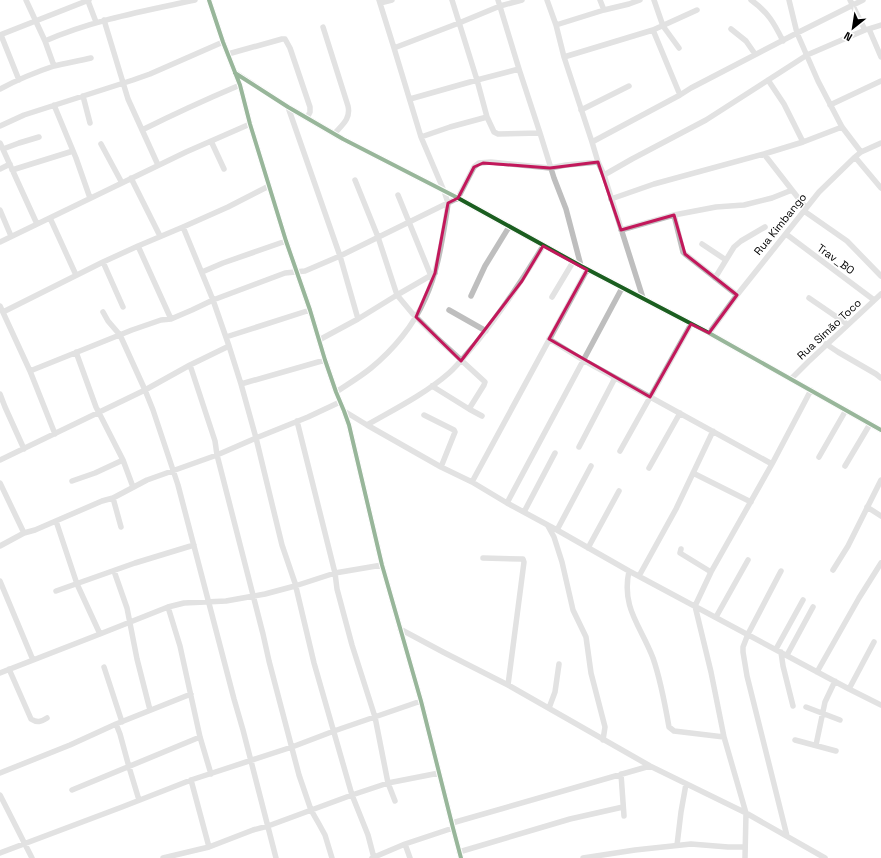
<svg xmlns="http://www.w3.org/2000/svg" width="881" height="858" viewBox="0 0 881 858" font-family="'Space Grotesk',sans-serif">
<rect width="100%" height="100%" fill="#fff"/>
<g fill="none" stroke-linecap="round" stroke-linejoin="round">
<path stroke="#bebebe" stroke-width="5.5" d="M 26,0 L 45,41 L 54,66
M 209,0 L 223,42 L 240,85 L 250,124 L 286,241 L 310,310 L 325,360 L 336,392 L 344,411 L 349,425 L 382,565 L 421,701 L 453,828 L 461,858
M 452,0 L 477,80 L 487,117 L 494,132 L 498,134 L 540,133
M 498,0 L 519,69 L 540,133 L 554,178 L 566,209 L 581,266
M 547,0 L 556,25 L 564,57 L 592,142 L 598,162 L 604,175 L 643,298
M 600,0 L 604,10
M 654,0 L 663,26 L 679,48
M 751,0 C 768,12 774,23 783,41
M 789,0 L 797,33 L 818,81 L 842,127 L 861,152
M 850,0 L 865,30
M 88,1 L 96,22
M 380,3 L 392,0
M 104,20 L 128,99 L 158,165
M 556,25 L 604,10 L 629,4 L 640,0
M 323,27 L 348,106 C 351,119 342,125 334,134
M 731,29 L 746,41 L 755,54
M 869,29 L 881,57
M 653,30 L 680,95
M 0,35 L 89,0
M 1,35 L 19,80
M 45,41 C 93,20 144,11 195,0
M 394,48 L 459,23 L 500,6 L 522,0
M 228,54 L 282,39 L 285,39 L 290,48 L 310,107 L 310,112 L 307,118
M 564,57 L 653,30 L 697,10
M 236,73 L 288,107 L 343,139 L 458,198 L 581,266 L 709,333 L 881,430
M 768,80 L 784,104 L 803,142
M 0,89 C 17,80 36,72 54,66 C 66,63 79,61 91,58
M 83,96 L 90,123
M 410,99 L 477,80 L 519,69
M 54,105 L 76,158 L 90,198
M 830,105 L 881,81
M 288,107 L 340,256 L 358,319
M 581,110 L 629,86
M 0,126 L 24,115 L 133,80 L 150,74 L 223,42
M 142,130 C 174,114 207,99 240,85
M 421,137 L 450,127 L 487,117
M 211,141 L 224,169
M 592,142 L 680,95 L 691,88 L 797,33 L 863,0
M 0,143 L 37,224
M 101,144 L 122,183
M 3,149 L 19,143 L 39,137
M 764,154 L 806,208
M 855,157 L 881,188
M 0,169 L 10,164
M 12,170 L 73,151
M 604,175 L 632,159 L 706,120 L 807,55 L 865,30 L 881,25
M 131,178 L 160,236
M 355,180 L 378,237 L 397,295 L 412,313 L 436,337 L 485,382 L 484,385 L 469,409
M 398,195 L 431,276
M 611,199 L 654,184 L 764,154 L 803,142 L 842,127
M 0,210 L 11,236
M 804,211 L 847,241 L 881,276
M 674,215 L 683,252 L 685,254 L 737,295
M 50,218 L 76,275
M 183,227 L 213,300 L 229,346 L 241,384 L 256,438 L 282,545 L 295,583 L 314,663 L 352,795 L 368,835 L 374,858
M 621,230 L 674,215 L 716,207 L 744,205 L 772,198 L 792,190
M 786,234 L 874,300
M 0,242 L 186,152 L 250,124
M 702,244 L 726,260
M 138,246 L 171,319
M 103,262 L 123,307
M 202,272 L 223,263 L 286,241
M 715,278 L 734,247 L 741,241 L 765,227
M 471,296 L 485,266 L 509,227
M 552,297 L 573,262
M 809,298 L 847,324
M 0,306 L 30,371 L 55,434
M 449,310 L 486,331
M 3,312 L 103,262 L 138,246 L 183,227 L 228,207 L 269,186
M 103,312 L 108,321 L 120,335 L 145,390 L 153,410 L 178,485 L 234,699 L 243,730 L 276,858
M 709,333 L 737,295 L 819,192 L 855,157 L 861,152 L 881,143
M 226,337 L 310,310
M 549,339 L 583,360 L 772,464
M 319,340 L 358,319 L 397,295 L 435,273
M 826,344 L 838,352 L 876,374 L 881,378
M 76,352 L 96,407 L 123,460 L 133,487
M 190,365 L 215,441 L 217,455 L 263,634 L 269,661 L 299,775 L 311,810 L 319,824 L 325,835 L 332,858
M 30,371 L 132,330 L 161,320 L 171,319 L 192,310 L 213,300 L 285,273 L 305,271 L 340,256 L 458,198 L 474,167 L 479,163 L 491,162 L 550,168 L 566,165 L 598,162
M 791,379 L 808,362 L 881,294
M 241,384 L 325,360
M 432,386 L 469,409 L 482,416
M 336,392 C 348,384 360,377 371,368 C 393,350 414,325 425,299 C 438,271 442,241 447,211 L 448,203 L 444,191 L 421,137 L 394,48 L 379,0
M 0,394 L 5,407 L 24,449
M 344,411 L 367,425 L 441,467 L 472,482 L 507,503 L 557,530 L 629,571 L 849,689 L 881,705
M 424,415 L 454,430 L 455,432 L 441,467
M 297,421 L 335,573 L 337,589 L 352,645 L 375,717 L 388,783 L 395,801
M 367,425 C 395,409 425,394 449,373 C 459,364 467,353 476,343 C 501,312 523,279 543,246
M 579,447 L 615,378
M 620,451 L 691,324
M 819,457 L 846,410
M 0,460 L 145,390 L 190,365 L 229,346
M 845,466 L 870,424
M 649,468 L 680,413
M 693,473 L 751,502
M 72,481 L 95,473 L 123,460
M 472,482 L 587,270
M 0,483 L 24,533
M 113,498 L 121,527
M 507,503 L 622,288
M 867,507 L 881,516
M 524,512 L 555,453
M 56,521 L 77,584 L 100,634
M 548,526 L 554,537 L 562,562 L 573,610 L 586,637 L 591,673 L 605,727 L 603,740
M 557,530 L 591,466
M 0,546 L 24,533 L 35,530 L 102,501 L 113,498 L 147,480 L 217,455 L 256,438 L 308,417 L 340,402
M 588,548 L 619,491
M 681,549 L 680,553 L 711,572
M 483,558 L 521,559 L 523,559 L 524,562 L 508,685
M 833,570 L 848,546 L 881,480
M 114,571 L 127,608 L 137,659 L 150,710
M 629,571 C 621,608 641,626 653,658 C 661,681 665,704 669,727 L 674,731 L 724,737
M 781,571 L 748,634 L 743,647 L 743,652 L 747,676 L 787,836
M 639,576 L 676,509 L 713,431
M 0,581 L 33,660
M 56,591 L 135,563 L 194,545
M 168,607 L 180,646 L 200,737 L 211,774
M 716,617 L 748,560
M 400,629 L 443,652 L 508,685 L 650,766 L 746,813 L 825,858
M 776,649 L 803,600
M 781,652 L 783,666 L 793,706
M 787,655 L 813,607
M 104,667 L 122,722
M 9,669 L 31,719 C 37,723 41,722 47,718
M 817,672 L 859,598 L 881,563
M 0,673 L 100,634 L 168,607 L 184,603 L 226,601 L 265,594 L 295,586 L 335,573 L 382,565
M 849,689 L 874,642
M 806,707 L 840,720
M 549,708 L 555,692 L 559,664
M 116,724 L 120,734 L 129,767 L 139,800
M 795,740 L 836,751
M 816,745 L 825,702 L 835,681
M 0,773 L 70,745 L 116,724 L 191,694
M 621,774 L 624,816
M 191,780 L 209,847
M 72,790 L 200,737
M 0,795 L 32,858
M 452,823 L 650,766
M 405,844 L 410,858
M 677,845 L 681,812 L 686,784
M 459,852 L 570,819 L 623,807
M 0,853 L 122,807 L 191,780 L 292,747 L 334,731 L 421,701
M 163,858 L 209,847 L 253,830 L 268,826 L 352,795 L 388,783 L 439,773
M 372,858 L 405,844 L 453,828
M 583,858 L 635,850 L 691,844 L 728,847 L 745,847
M 745,858 L 746,813 L 724,737 L 711,672 L 695,606 L 711,572 L 772,464 L 811,390"/>
<defs>
<path id="cycleway" d="M 209,0 L 223,42 L 240,85 L 250,124 L 286,241 L 310,310 L 325,360 L 336,392 L 344,411 L 349,425 L 382,565 L 421,701 L 453,828 L 461,858
M 235,73 L 288,107 L 343,139 L 458,198 L 581,266 L 709,333 L 881,430"/>
</defs>
<use href="#cycleway" stroke="#fff" stroke-width="6"/>
<use href="#cycleway" stroke="#1b5e20" stroke-width="4"/>
</g>
<path d="M0 0H881V858H0ZM 598,162 L 621,230 L 674,215 L 685,254 L 737,295 L 709,333 L 691,324 L 650,397 L 549,339 L 587,270 L 543,246 L 522,281 L 461,361 L 416,317 L 435,273 L 448,203 L 458,198 L 474,167 L 483,163 L 550,168 Z" fill="#fff" fill-opacity=".55" fill-rule="evenodd"/>
<path fill="none" stroke="#c2185b" stroke-width="3" stroke-linejoin="round" d="M 598,162 L 621,230 L 674,215 L 685,254 L 737,295 L 709,333 L 691,324 L 650,397 L 549,339 L 587,270 L 543,246 L 522,281 L 461,361 L 416,317 L 435,273 L 448,203 L 458,198 L 474,167 L 483,163 L 550,168 Z"/>
<g text-anchor="middle" dominant-baseline="central" stroke-width="3" stroke-linejoin="round" paint-order="stroke">
<g font-size="11" fill="#000" stroke="#fff">
<text transform="translate(780 224) rotate(-51)">Rua Kimbango</text>
<text transform="translate(836 259) rotate(36)">Trav_BO</text>
<text transform="translate(829 329) rotate(-43)">Rua Simão Toco</text>
</g>
</g>
<g transform="translate(853 28) rotate(210)" stroke="#ffffff" stroke-width="3" paint-order="stroke">
<path d="M0-3L7 15L0 10L-7 15Z" fill="#000000"/>
<text y="-6" font-size="11" font-weight="bold" text-anchor="middle" fill="#000000">N</text>
</g>
</svg>
